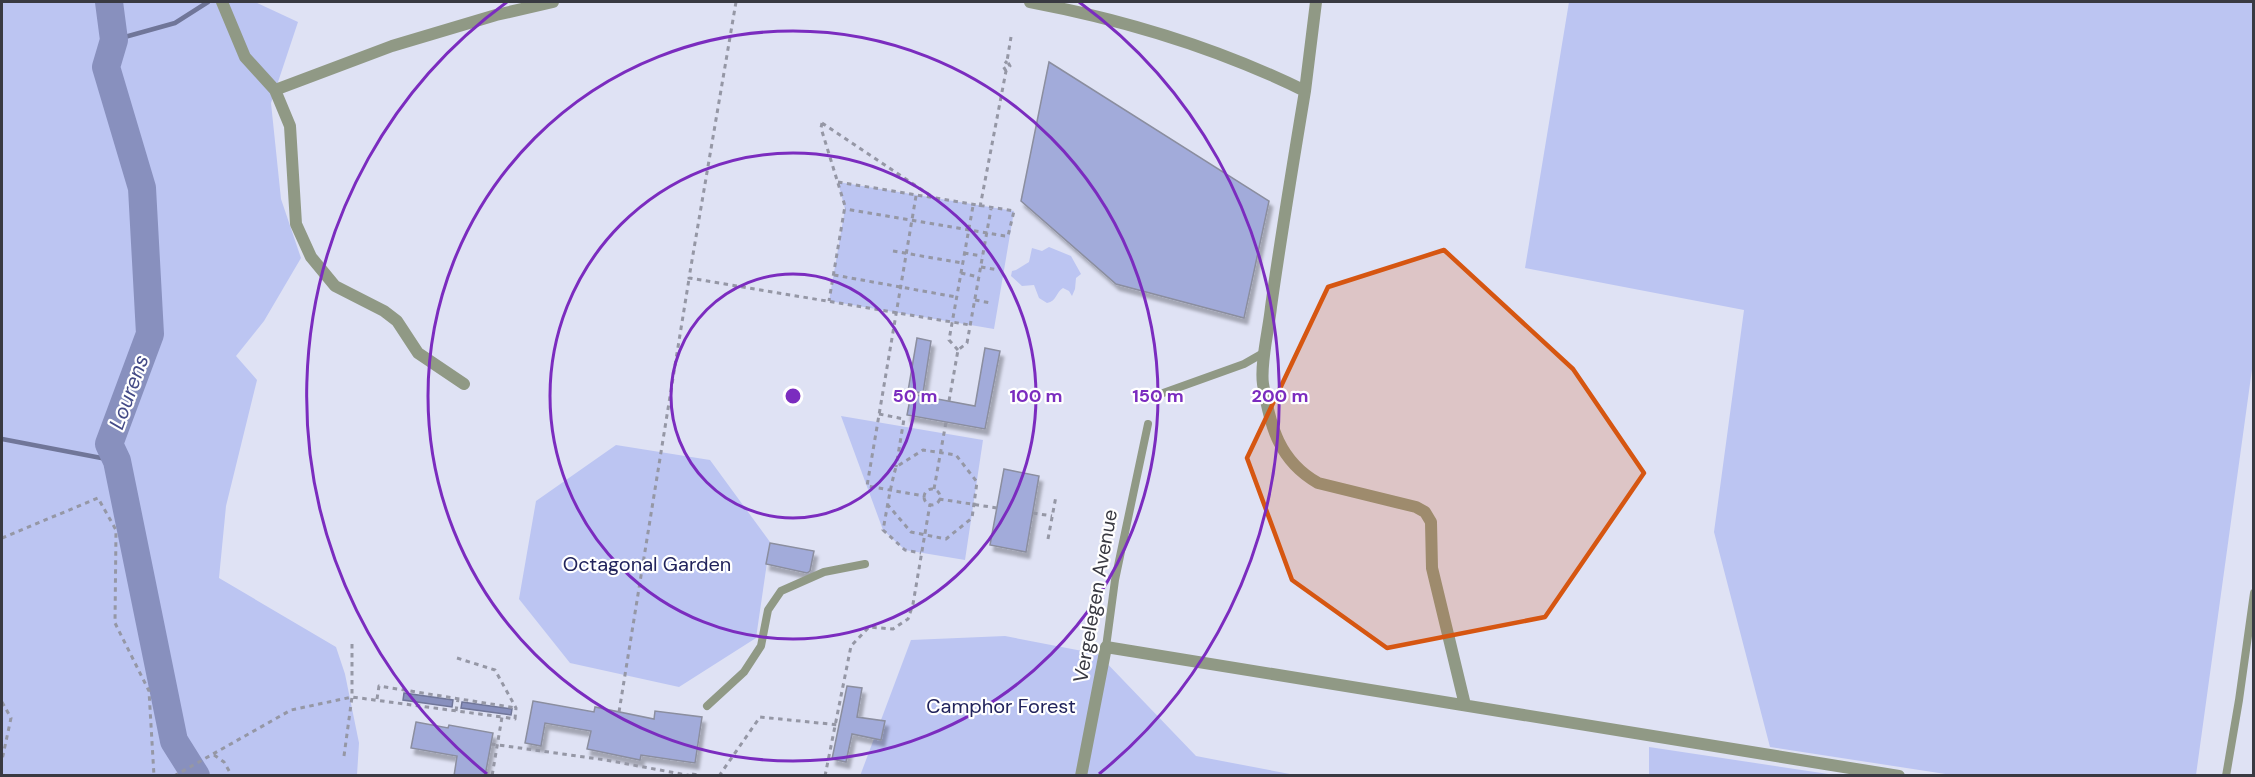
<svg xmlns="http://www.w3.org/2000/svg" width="2255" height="777" viewBox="0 0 2255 777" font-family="'DM Sans',sans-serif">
<defs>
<filter id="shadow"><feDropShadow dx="3.5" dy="6" stdDeviation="1.5" flood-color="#0004"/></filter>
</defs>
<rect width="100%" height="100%" fill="#dfe2f4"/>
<path fill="#bcc5f2" d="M 2,2 L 255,2 L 298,22 L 271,103 L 281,199 L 301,258 L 264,321 L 236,356 L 257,380 L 226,506 L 219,578 L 336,647 L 345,674 L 359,743 L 357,775 L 2,776 Z
M 1569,2 L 2253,2 L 2253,362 L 2196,775 L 1952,775 L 1770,747 L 1714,532 L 1744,310 L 1525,268 Z
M 838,182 L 1014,211 L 994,329 L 829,301 L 845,209 Z
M 1049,247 L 1071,256 L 1081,274 L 1076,278 L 1075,289 L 1072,296 L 1069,291 L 1063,288 C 1056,292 1057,301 1047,303 L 1039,298 L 1034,285 L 1022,286 L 1011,276 L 1012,271 L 1016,270 L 1029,262 L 1032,248 L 1042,251 Z
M 841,416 L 983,440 L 965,560 L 905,550 L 883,530 Z
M 616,445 L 710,460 L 770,542 L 756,638 L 679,687 L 570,663 L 519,599 L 536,501 Z
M 1005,636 L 1098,654 L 1196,756 L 1295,775 L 860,776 L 911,640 Z
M 1649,747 L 1835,775 L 1649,775 Z"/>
<path fill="#8890be" stroke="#707699" stroke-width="1.5" d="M 404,693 L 453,700 L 452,707 L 403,700 Z
M 462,702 L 512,709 L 511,715 L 461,708 Z"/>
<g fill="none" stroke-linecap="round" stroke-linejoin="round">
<path stroke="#707699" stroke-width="4.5" d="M 114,40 L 175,23 L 208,2
M 2,439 L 117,461"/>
<path stroke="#8890be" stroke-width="28" d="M 109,2 L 114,40 L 106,67 L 142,188 L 150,334 L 109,444 L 117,461 L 174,741 L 196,776"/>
</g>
<path fill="#a2abda" stroke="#8b8e9f" stroke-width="1.5" filter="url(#shadow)" d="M 1049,62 L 1269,201 L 1244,318 L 1116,284 L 1021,201 Z
M 917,338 L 931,341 L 923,393 L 908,391 Z
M 985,348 L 1000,351 L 985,429 L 907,415 L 911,394 L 975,406 Z
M 1004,469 L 1039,476 L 1026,552 L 990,545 Z
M 770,543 L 814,551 L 810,571 L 807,573 L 766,564 Z
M 847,686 L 862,688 L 857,717 L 885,721 L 881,740 L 852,734 L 846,762 L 832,759 Z
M 533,701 L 594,712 L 595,707 L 654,719 L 655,711 L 702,717 L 695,763 L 641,755 L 640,760 L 587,749 L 591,731 L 545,723 L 541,746 L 525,743 Z
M 416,722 L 448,728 L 449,725 L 493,733 L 485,776 L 454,776 L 457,756 L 411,748 Z"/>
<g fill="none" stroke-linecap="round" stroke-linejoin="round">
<path stroke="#9597a5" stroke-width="3" stroke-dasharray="4.5 4.5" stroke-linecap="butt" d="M 736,2 L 689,278 L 970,325
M 1006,71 L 1003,66 L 1007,61
M 822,123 L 821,128 L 845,206 L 829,301
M 822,123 L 934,198
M 838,182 L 1014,211 L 1008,236 L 1005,236 L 845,209
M 916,196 L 867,486 L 924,496
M 980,207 L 1006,71 L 1010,66 L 1007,61 L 1011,37
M 893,251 L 962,263
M 964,253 L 982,256
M 981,267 L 998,270
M 961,273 L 979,277
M 834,275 L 956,297
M 975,300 L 991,303
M 958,350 L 949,340 L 973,206
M 949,401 L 958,350 L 967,343 L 991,209
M 879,414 L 904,419 L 896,467
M 934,489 L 946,422
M924 497a8 8 0 1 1 16 0a8 8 0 1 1-16 0Z
M 939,499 L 997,508
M 887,504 L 911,532 L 946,539 L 972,518 L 977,482 L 956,455 L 923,450 L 896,467 C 890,488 887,509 883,530 L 905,550 L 921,553
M 1033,513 L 1052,516
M 2,538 L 98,498 L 116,530 L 115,623 L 149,691 L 154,776
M 1048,539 L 1056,496
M 457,658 L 495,670 L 516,708 L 515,719 L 502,717 L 492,776
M 377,699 L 379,686 L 516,708
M 2,702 L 11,718 L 2,760
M 456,711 L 458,699
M 619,712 L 689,279
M 491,744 L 606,760 L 692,776
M 214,755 L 224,762 L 232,776
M 344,756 L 352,697 L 352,641
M 692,774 L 704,776
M 174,776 L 291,710 L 352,697 L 502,717
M 719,776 L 760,717 L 839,725
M 825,776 L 851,646 L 869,627 L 893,629 L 908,619 L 913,604 L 930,504"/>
<path stroke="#909985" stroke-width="8" d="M 1152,397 L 1244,364 L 1265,352
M 1106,647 L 1115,580 L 1148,424
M 707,706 L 744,672 L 761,646 L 768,610 L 781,591 L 824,572 L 865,564
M 2226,776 L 2239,700 L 2254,593"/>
<path stroke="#909985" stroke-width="12" d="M 222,2 L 245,57 L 275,90 L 290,126 L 296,224 L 311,257 L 335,286 L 384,311 L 397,321 L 418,353 L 464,384
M 1030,2 C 1125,20 1218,48 1305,91 C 1293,163 1281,235 1271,307 C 1269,328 1260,364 1263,384 C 1270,426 1279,461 1318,483 L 1416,507 L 1425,512 L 1431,522 L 1432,568 L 1465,705
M 275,90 L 392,46 L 496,15 L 553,2
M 1305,91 L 1316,2
M 1081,776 L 1106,647 L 1899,776"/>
</g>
<path fill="#d65611" fill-opacity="0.2" stroke="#d65611" stroke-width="4.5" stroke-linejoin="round" d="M 1444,250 L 1573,369 L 1644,473 L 1545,617 L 1387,648 L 1292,580 L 1247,458 L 1328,287 Z"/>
<g fill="none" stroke="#7b2cbf" stroke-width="3">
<circle cx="793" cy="396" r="122"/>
<circle cx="793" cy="396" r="243"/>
<circle cx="793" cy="396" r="365"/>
<path d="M487 774A487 487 0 0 1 507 2M1079 2A487 487 0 0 1 1099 774"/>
</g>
<g text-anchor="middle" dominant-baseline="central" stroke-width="4.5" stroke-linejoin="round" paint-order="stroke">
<g font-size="20" fill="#22245c" stroke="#fff">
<text x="647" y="564">Octagonal Garden</text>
<text x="1001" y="706">Camphor Forest</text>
</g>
<g font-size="20" fill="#393a42" stroke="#fff">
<text transform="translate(1095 596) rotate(-80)">Vergelegen Avenue</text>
</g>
<g font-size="21" font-style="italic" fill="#444b87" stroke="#fff">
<text transform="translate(129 392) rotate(-70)">Lourens</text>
</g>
</g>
<circle cx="793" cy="396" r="9" fill="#7b2cbf" stroke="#fff" stroke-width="3"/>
<g font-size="18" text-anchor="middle" font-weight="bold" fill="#7b2cbf" stroke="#fff" stroke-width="4.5" stroke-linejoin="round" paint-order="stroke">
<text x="915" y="402">50 m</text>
<text x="1036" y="402">100 m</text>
<text x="1158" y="402">150 m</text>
<text x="1280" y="402">200 m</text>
</g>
<rect width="2255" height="777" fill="none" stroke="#393a42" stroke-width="6"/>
</svg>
